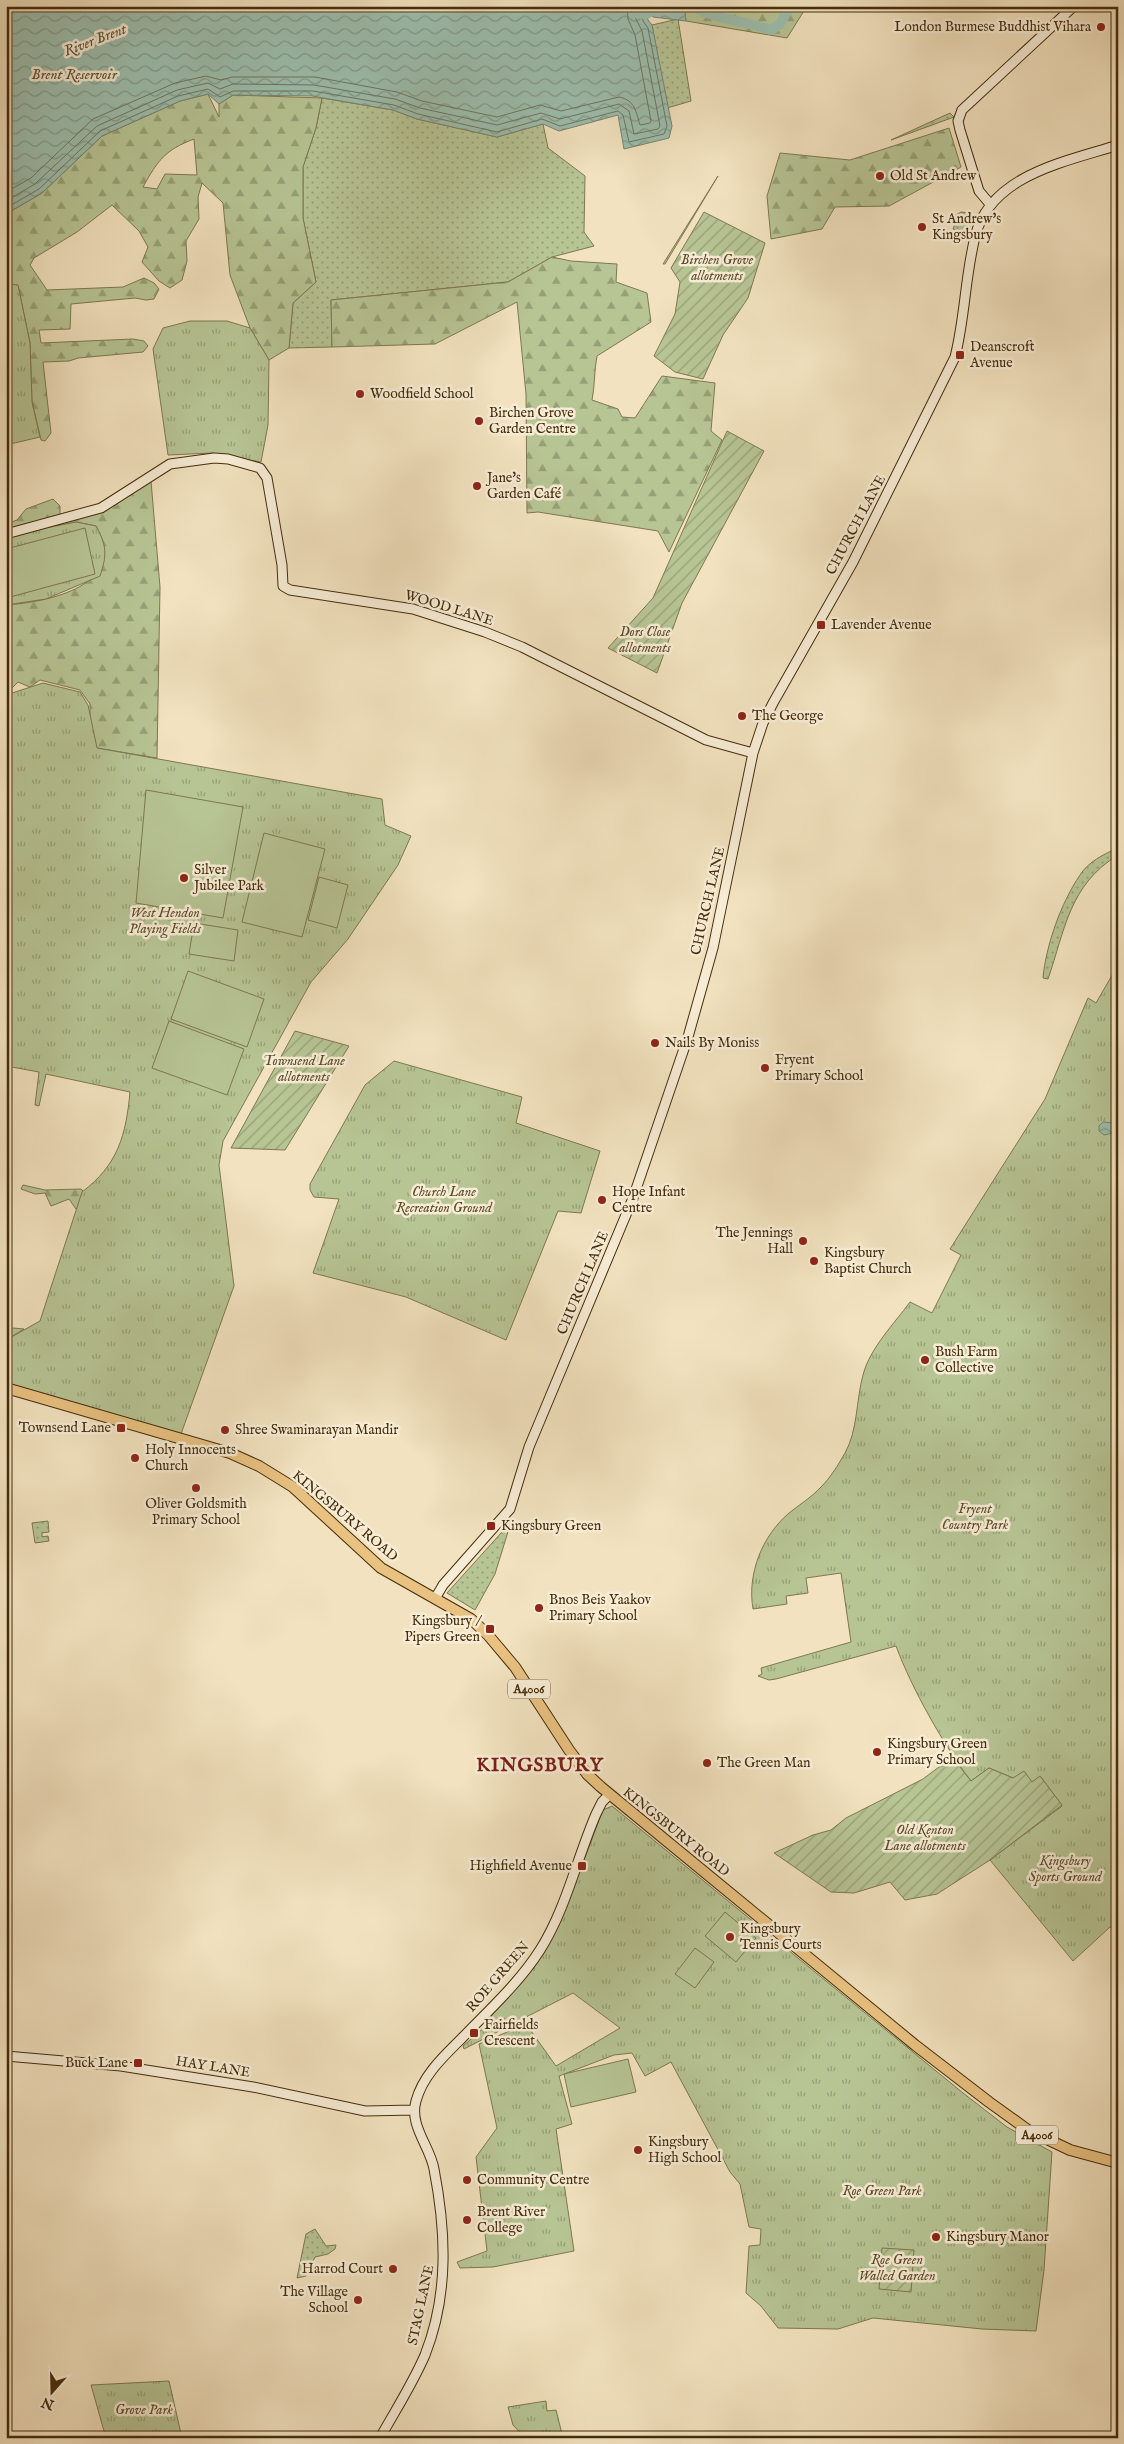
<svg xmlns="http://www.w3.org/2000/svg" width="1124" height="2444" viewBox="0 0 1124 2444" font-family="'IM FELL English',serif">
<defs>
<pattern id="grass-dots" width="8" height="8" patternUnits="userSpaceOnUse" patternTransform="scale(1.25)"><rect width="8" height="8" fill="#b7c494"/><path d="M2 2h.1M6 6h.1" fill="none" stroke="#96a077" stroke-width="1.8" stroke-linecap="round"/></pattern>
<pattern id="forest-firs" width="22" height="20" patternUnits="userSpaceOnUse" patternTransform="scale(1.25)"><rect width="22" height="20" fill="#b7c494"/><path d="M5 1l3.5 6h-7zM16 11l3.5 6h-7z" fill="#96a077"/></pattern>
<pattern id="park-tufts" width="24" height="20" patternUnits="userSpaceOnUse" patternTransform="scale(1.25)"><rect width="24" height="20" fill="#b7c494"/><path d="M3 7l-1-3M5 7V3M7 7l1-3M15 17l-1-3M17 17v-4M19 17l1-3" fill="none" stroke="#96a077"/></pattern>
<pattern id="garden-furrows" width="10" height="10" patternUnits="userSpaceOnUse" patternTransform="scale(1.25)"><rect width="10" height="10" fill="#b7c494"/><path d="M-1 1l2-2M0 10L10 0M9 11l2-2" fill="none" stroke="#96a077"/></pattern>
<pattern id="water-waves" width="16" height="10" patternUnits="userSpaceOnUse" patternTransform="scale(1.25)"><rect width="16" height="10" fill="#9cbeae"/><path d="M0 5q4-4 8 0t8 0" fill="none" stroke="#819b8c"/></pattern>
</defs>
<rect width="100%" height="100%" fill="#f2e2bf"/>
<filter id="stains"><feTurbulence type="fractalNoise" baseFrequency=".004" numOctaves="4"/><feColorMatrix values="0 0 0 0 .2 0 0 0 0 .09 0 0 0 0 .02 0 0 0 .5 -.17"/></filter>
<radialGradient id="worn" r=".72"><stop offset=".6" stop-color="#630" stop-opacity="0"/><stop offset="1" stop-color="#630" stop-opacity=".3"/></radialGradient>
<path fill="url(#grass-dots)" stroke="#7e7850" d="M 678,19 L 691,101 L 667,108 L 652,25 Z
M 322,98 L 393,110 L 417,119 L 497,137 L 543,124 L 548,148 L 585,176 L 584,232 L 594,246 L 552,257 L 508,282 L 331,300 L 332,347 L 289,348 L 293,303 L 316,282 L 303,218 L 303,167 L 316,128 Z
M 950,113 L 954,117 L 891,140 Z
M 718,176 L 665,264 L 663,264 Z
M 961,212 L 969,213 L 965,234 L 953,229 L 956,221 L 954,216 Z
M 1118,848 L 1118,855 C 1069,885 1065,930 1048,979 L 1043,978 C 1046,945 1061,903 1080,875 C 1088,862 1104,854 1118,848 Z
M 48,1521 L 49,1532 L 42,1533 L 42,1537 L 48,1536 L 49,1541 L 35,1543 L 32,1523 Z
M 511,1522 L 495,1574 L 475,1610 L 447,1593 Z
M 315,2229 L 326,2246 L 336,2245 L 335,2249 L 328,2254 L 315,2257 L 306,2276 L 297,2278 L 306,2234 Z"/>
<path fill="url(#forest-firs)" stroke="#7e7850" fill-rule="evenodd" d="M 684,6 L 807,6 L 787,38 L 686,21 Z
M 208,94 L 219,117 L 219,104 L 233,95 L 322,98 L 316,128 L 303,167 L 303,218 L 316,282 L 293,303 L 289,348 L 269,360 L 250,328 L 230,275 L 223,203 L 202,183 L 198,197 L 199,219 L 186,241 L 187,261 L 182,280 L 170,288 L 159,281 L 142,262 L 148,247 L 139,231 L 112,205 L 77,232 L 34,258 L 30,265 L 47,290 L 123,287 L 144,278 L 154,283 L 159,289 L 154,299 L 146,300 L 135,298 L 71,304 L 70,329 L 39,330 L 41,343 L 133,339 L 144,341 L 148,346 L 143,352 L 78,358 L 69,361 L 43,362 L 51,433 L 45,441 L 41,440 L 32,402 L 30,343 L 18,286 L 6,284 L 6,214 L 42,193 L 102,136 L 180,101 ZM 194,139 L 197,175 L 165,174 L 157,189 L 143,187 C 158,160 165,150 194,139 Z
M 949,128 L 961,167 L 889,206 L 835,207 L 822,229 L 771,239 L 767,196 L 780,153 L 850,160 Z
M 552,257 L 571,261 L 617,264 L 616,282 L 647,293 L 651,322 L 597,356 C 594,371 595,385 592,400 L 618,409 L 622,417 L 635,418 L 662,376 L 715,383 L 711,431 L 722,440 L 669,552 L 658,531 L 538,512 L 527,513 L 526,394 L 517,302 L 435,344 L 332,347 L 331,300 L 508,282 Z
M 151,481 L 160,587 L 157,758 L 97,748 L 90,744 L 90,704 L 80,690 L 40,680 L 30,687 L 18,682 L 10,690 L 6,690 L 6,605 C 49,602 130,585 96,526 L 76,522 L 19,535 L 121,501 Z
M 53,499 L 60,506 L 60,515 L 6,531 L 6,524 L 17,520 L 26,509 Z
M 23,1185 L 45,1190 L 81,1189 L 86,1194 L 81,1207 L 76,1209 L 69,1199 L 51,1206 L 45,1193 L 35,1194 L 21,1189 Z
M 13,1328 L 24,1329 L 6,1340 L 6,1330 Z"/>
<path fill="url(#park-tufts)" stroke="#7e7850" d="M 6,284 L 18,285 L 30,343 L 32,402 L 40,437 L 6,445 Z
M 190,321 L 227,321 L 250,328 L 269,360 L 268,425 L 261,462 L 212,453 L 168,455 L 153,349 L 163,328 Z
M 76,522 L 96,526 C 107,546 107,555 100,576 L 46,599 L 6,605 L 8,535 Z
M 43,683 L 80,692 L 88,705 L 97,748 L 382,799 L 385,825 L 411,836 L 398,865 L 348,939 L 311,982 L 223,1141 L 219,1165 L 234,1286 L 181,1434 L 6,1384 L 6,1340 L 40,1321 L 82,1192 C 118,1165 126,1135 130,1092 L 46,1074 L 39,1106 L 35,1105 L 39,1072 L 6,1066 L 6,695 Z
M 1118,965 L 1118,1927 L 1110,1927 L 1073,1961 L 990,1860 L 1062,1806 L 1041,1777 L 1032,1782 L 1013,1778 L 989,1768 L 971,1781 C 943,1744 912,1689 896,1646 L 776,1679 L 769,1680 L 758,1676 L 762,1674 L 761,1668 L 851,1642 L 841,1573 L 806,1578 L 808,1593 L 786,1596 L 787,1604 L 753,1609 C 747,1574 762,1536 789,1513 C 799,1505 812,1497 821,1487 C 831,1477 838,1465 845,1453 C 858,1430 856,1400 863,1375 C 870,1348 894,1324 910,1302 L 932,1313 L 961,1255 L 950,1249 L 1045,1099 L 1088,998 L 1096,1003 Z
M 394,1061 L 522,1097 L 516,1123 L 600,1151 L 581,1213 L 558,1211 L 506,1340 L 406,1297 L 313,1273 L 339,1199 L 314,1197 L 310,1190 L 310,1184 L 365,1085 Z
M 612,1806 L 963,2093 L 1007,2127 L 1052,2152 L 1044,2270 L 1036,2331 L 982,2329 L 873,2318 L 838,2329 L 778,2328 L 761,2306 L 746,2293 L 749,2246 L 760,2245 L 761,2229 L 749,2227 L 740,2184 L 730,2172 L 671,2062 L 645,2076 L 632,2053 L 614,2055 L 559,2076 L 572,2124 L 556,2129 L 574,2251 L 493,2267 L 460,2268 L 457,2262 L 487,2251 L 476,2157 L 497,2128 L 479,2044 L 526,2024 L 556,2066 L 620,2028 L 573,1993 L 464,2049 L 463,2046 L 486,2026 L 492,2015 L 532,1969 L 543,1952 L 566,1907 L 603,1810 Z
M 169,2381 L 182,2438 L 106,2438 L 91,2385 Z
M 546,2401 L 547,2411 L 556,2410 L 563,2438 L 525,2438 L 513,2425 L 508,2407 Z"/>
<path fill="url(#garden-furrows)" stroke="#7e7850" d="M 704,212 L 765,243 L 748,298 L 723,335 L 703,379 L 675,372 L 654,356 L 675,314 L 680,282 L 671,268 Z
M 727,431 L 764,451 L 682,603 L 657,673 L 608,648 L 653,598 Z
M 295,1031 L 349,1046 L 285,1150 L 231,1148 Z
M 956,1762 L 971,1781 L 989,1768 L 1013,1778 L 1024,1771 L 1032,1782 L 1040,1776 L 1062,1805 L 990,1860 L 937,1894 L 905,1900 L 890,1882 L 854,1893 L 831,1892 L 774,1853 L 813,1835 L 831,1830 L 846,1818 L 923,1779 L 939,1767 Z
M 882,2248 L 914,2250 L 911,2292 L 879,2289 Z"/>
<path fill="#b7c494" stroke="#7e7850" d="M 85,528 L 95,574 L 10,597 L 6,583 L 6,549 Z
M 146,790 L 243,807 L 223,918 L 136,903 Z
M 264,833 L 325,849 L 302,937 L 242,922 Z
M 319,877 L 348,885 L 337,928 L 308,920 Z
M 194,923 L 238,930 L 234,961 L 189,954 Z
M 188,971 L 264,999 L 247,1047 L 171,1019 Z
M 169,1021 L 244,1049 L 227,1095 L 152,1068 Z
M 725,1912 L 756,1938 L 736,1962 L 705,1936 Z
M 695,1948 L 714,1962 L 695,1988 L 675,1974 Z
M 628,2059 L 636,2092 L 571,2107 L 564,2074 Z"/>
<path fill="url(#water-waves)" stroke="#79846d" d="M 6,6 L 646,6 L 648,20 L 652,25 L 672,126 L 669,138 L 624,149 L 618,115 L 559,131 L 543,124 L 497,137 L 417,119 L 393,110 L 312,96 L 233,95 L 219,104 L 208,94 L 180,101 L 102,136 L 42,193 L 6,214 Z
M 650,6 L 684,6 L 686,21 L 653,17 Z
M 1103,1122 L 1115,1123 L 1117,1126 L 1117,1132 L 1104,1135 L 1099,1131 L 1099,1126 Z"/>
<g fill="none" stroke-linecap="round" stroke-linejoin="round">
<path stroke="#70765d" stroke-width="1" d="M 6,192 L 31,178 L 93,119 L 175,83 L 206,76 L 221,80 L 232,77 L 315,77 L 397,92 L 422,101 L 497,117 L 540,105 L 561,111 L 619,97 C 635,100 636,112 640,125 L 650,123 L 651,121 L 635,35 L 628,19 L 627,6
M 6,201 L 35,184 L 97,126 L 177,90 L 208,83 L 220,89 L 233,84 L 314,85 L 395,99 L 420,108 L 497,125 L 541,113 L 560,119 L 619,104 L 629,111 L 634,134 L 658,129 L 660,126 L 642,31 L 635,17 L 634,6
M 6,208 L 39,189 L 100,131 L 178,96 L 208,89 L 220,97 L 233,91 L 313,91 L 394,105 L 418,114 L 497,132 L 542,119 L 560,126 L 618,111 L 623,115 L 629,142 L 664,134 L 667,126 L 648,28 L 643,21 L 641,6"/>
<path stroke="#9cbeae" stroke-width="10" d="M 693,6 C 707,17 751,23 771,30 L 780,24 L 790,6
M 633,13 L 646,14 L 663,6"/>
<defs>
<path id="secondary" d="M 990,204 L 979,191 L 960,130 L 958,121 L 962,110 L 1074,6
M 6,534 L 101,508 L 170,464 L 214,458 L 228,459 L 260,468 L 267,478 L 282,565 L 283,586 L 290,590 L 413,609 L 485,632 L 522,647 L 706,740 L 753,753
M 436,1597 L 443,1585 L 510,1509 L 529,1447 L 633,1198 L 688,1037 L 713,948 L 753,753 L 763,723 L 773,703 L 853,562 L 955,357 C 965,318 965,277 975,237 C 990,175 1065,162 1118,145
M 6,2056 L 121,2066 L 253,2087 L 365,2111 L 414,2110
M 380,2438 C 395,2411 413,2383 425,2355 C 449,2294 446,2231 434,2169 C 430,2146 409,2126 416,2101 C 423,2075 444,2056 462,2038 C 489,2010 519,1983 540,1950 C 566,1909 577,1858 596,1814 L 602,1802 L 609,1795"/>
<path id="primary" d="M 6,1388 L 230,1453 L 259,1466 L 293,1487 L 381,1568 L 471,1619 L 488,1635 L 515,1667 L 569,1750 L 587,1774 L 601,1787 L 915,2045 L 989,2102 L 1028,2130 L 1070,2150 L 1118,2163"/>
</defs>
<use href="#secondary" stroke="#442d0c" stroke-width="11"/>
<use href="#primary" stroke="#442d0c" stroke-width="12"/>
<use href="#secondary" stroke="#f7ecd5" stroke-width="9"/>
<use href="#primary" stroke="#e9c180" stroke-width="10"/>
</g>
<g fill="#8f2418" stroke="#f7ecd5" stroke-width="2">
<circle cx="1101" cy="27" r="5"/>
<circle cx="880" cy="176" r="5"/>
<circle cx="922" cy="227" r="5"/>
<rect x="955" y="350" width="10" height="10" rx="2.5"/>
<circle cx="360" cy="394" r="5"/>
<circle cx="479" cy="421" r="5"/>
<circle cx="477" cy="486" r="5"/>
<rect x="816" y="620" width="10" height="10" rx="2.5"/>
<circle cx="742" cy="716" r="5"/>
<circle cx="184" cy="878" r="5"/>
<circle cx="655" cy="1043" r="5"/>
<circle cx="765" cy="1068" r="5"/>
<circle cx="602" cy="1200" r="5"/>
<circle cx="803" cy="1241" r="5"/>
<circle cx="814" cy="1261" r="5"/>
<circle cx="925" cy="1360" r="5"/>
<rect x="116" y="1423" width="10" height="10" rx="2.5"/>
<circle cx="225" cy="1430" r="5"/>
<circle cx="135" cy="1458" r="5"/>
<circle cx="196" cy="1488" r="5"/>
<rect x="486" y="1521" width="10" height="10" rx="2.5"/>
<circle cx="539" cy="1608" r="5"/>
<rect x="485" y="1624" width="10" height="10" rx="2.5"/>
<circle cx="877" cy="1752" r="5"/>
<circle cx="707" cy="1763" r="5"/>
<rect x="577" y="1861" width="10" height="10" rx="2.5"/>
<circle cx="730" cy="1937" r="5"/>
<rect x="469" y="2028" width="10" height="10" rx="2.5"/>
<rect x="133" y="2058" width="10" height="10" rx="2.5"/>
<circle cx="638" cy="2150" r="5"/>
<circle cx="467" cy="2180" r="5"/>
<circle cx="467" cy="2220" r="5"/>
<circle cx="936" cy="2237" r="5"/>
<circle cx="393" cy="2269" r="5"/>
<circle cx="358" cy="2300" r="5"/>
</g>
<g text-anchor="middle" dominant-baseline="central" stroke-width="5" stroke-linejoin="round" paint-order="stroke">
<g fill="#f7ecd5" stroke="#7a6648" stroke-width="1">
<rect x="508" y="1679.5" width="42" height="19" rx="4"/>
<rect x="1016" y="2125.5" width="42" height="19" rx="4"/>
</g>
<g font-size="12" font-weight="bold" fill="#442d0c">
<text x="529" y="1689">A4006</text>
<text x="1037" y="2135">A4006</text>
</g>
<g font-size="14" fill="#442d0c" stroke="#f7ecd5" text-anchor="start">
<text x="1091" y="27" text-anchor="end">London Burmese Buddhist Vihara</text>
<text x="890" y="176">Old St Andrew</text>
<text x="932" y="219">St Andrew's<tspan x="932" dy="16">Kingsbury</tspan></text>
<text x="970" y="347">Deanscroft<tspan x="970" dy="16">Avenue</tspan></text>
<text x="370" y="394">Woodfield School</text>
<text x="489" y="413">Birchen Grove<tspan x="489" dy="16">Garden Centre</tspan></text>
<text x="487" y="478">Jane's<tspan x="487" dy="16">Garden Café</tspan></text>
<text x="831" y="625">Lavender Avenue</text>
<text x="752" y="716">The George</text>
<text x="194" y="870">Silver<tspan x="194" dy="16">Jubilee Park</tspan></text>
<text x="665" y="1043">Nails By Moniss</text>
<text x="775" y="1060">Fryent<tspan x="775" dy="16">Primary School</tspan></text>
<text x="612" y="1192">Hope Infant<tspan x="612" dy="16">Centre</tspan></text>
<text x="793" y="1233" text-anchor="end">The Jennings<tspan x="793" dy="16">Hall</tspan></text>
<text x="824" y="1253">Kingsbury<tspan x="824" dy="16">Baptist Church</tspan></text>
<text x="935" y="1352">Bush Farm<tspan x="935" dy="16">Collective</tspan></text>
<text x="111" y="1428" text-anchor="end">Townsend Lane</text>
<text x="235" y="1430">Shree Swaminarayan Mandir</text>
<text x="145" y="1450">Holy Innocents<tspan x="145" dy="16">Church</tspan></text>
<text x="196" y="1504" text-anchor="middle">Oliver Goldsmith<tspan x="196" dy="16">Primary School</tspan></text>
<text x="501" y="1526">Kingsbury Green</text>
<text x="549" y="1600">Bnos Beis Yaakov<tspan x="549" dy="16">Primary School</tspan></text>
<text x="480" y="1621" text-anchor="end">Kingsbury /<tspan x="480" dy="16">Pipers Green</tspan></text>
<text x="887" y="1744">Kingsbury Green<tspan x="887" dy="16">Primary School</tspan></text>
<text x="717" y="1763">The Green Man</text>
<text x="572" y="1866" text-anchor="end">Highfield Avenue</text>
<text x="740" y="1929">Kingsbury<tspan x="740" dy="16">Tennis Courts</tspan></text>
<text x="484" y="2025">Fairfields<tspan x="484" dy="16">Crescent</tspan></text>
<text x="128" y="2063" text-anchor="end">Buck Lane</text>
<text x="648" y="2142">Kingsbury<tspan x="648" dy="16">High School</tspan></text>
<text x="477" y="2180">Community Centre</text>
<text x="477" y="2212">Brent River<tspan x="477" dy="16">College</tspan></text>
<text x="946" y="2237">Kingsbury Manor</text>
<text x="383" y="2269" text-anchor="end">Harrod Court</text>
<text x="348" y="2292" text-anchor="end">The Village<tspan x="348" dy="16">School</tspan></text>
</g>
<g font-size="14" font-style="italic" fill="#5b4b27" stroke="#f7ecd5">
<text x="717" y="260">Birchen Grove<tspan x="717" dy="16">allotments</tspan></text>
<text x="645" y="632">Dors Close<tspan x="645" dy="16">allotments</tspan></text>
<text x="165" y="913">West Hendon<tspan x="165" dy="16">Playing Fields</tspan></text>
<text x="304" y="1061">Townsend Lane<tspan x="304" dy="16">allotments</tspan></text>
<text x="444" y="1192">Church Lane<tspan x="444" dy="16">Recreation Ground</tspan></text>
<text x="975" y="1509">Fryent<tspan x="975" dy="16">Country Park</tspan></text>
<text x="925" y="1830">Old Kenton<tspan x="925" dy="16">Lane allotments</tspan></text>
<text x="1065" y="1861">Kingsbury<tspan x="1065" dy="16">Sports Ground</tspan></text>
<text x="882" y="2191">Roe Green Park</text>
<text x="897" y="2260">Roe Green<tspan x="897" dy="16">Walled Garden</tspan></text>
<text x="144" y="2410">Grove Park</text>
</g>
<g font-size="14" fill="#442d0c" stroke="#f7ecd5">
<text transform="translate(856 525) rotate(-62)">CHURCH LANE</text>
<text transform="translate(449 608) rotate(17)">WOOD LANE</text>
<text transform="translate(708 901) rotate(-77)">CHURCH LANE</text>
<text transform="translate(583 1283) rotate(-67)">CHURCH LANE</text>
<text transform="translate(345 1516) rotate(40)">KINGSBURY ROAD</text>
<text transform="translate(676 1832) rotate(39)">KINGSBURY ROAD</text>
<text transform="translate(498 1977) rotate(-49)">ROE GREEN</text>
<text transform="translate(213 2067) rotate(9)">HAY LANE</text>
<text transform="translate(421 2305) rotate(-78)">STAG LANE</text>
</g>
<g font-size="15" font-style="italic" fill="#5a5134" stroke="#f7ecd5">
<text transform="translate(95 40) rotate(-21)">River Brent</text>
<text x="74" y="74">Brent Reservoir</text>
</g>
<g font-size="19" font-weight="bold" letter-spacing="1" fill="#7a1f14" stroke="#f7ecd5">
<text x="540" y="1766">KINGSBURY</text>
</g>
</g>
<rect width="1124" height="2444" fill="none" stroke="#f2e2bf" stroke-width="25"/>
<rect x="8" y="8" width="1109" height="2429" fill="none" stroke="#442d0c" stroke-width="2.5"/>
<rect x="12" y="12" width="1099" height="2419" fill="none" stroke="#442d0c"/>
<g transform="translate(52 2392) rotate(200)" stroke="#f7ecd5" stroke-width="4" paint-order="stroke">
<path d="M0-4L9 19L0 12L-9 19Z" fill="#442d0c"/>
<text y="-8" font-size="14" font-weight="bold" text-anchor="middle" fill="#442d0c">N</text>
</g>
<rect width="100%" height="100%" filter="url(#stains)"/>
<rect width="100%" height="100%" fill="url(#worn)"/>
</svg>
